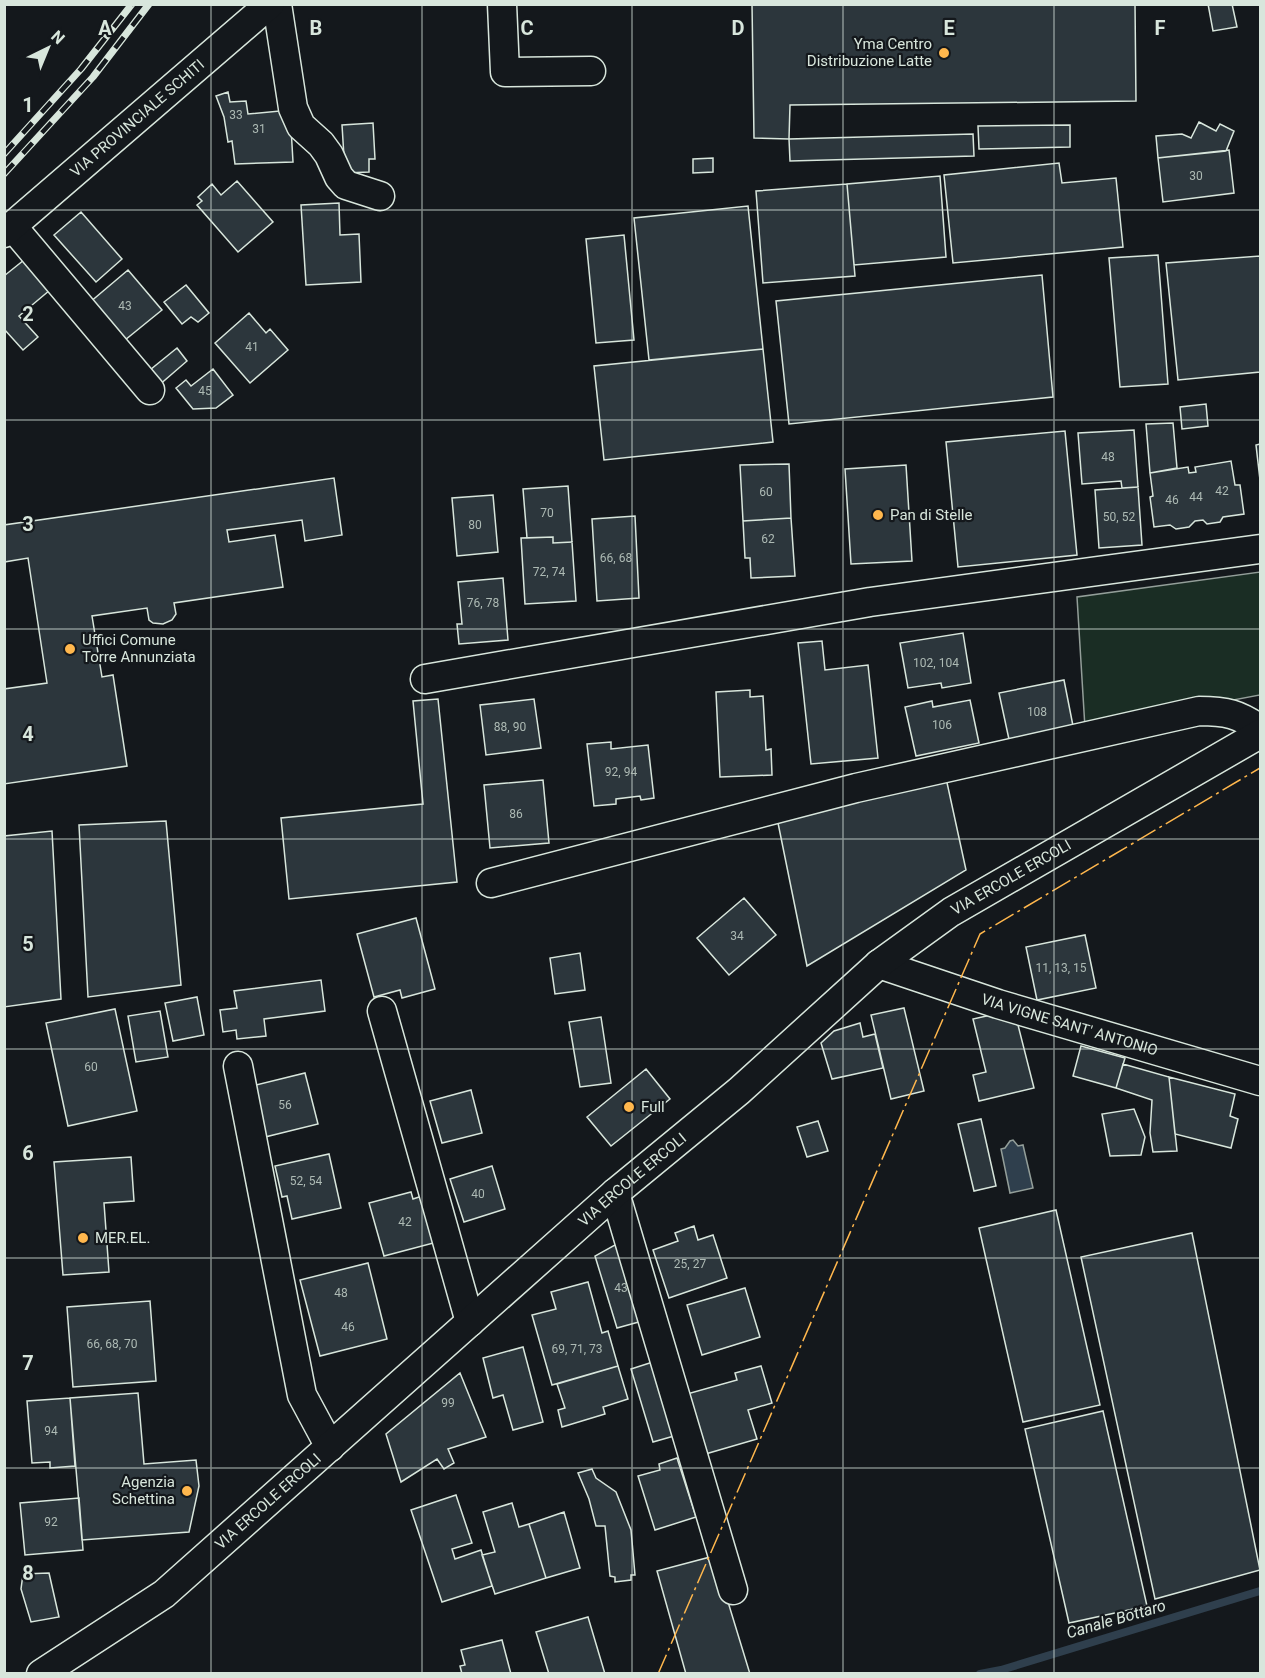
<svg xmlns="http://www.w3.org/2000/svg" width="1265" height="1678" viewBox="0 0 1265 1678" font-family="Roboto,sans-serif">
<rect width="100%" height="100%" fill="#14181c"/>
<path fill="#1a2d24" stroke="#939e99" stroke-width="1.5" d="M 1260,572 L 1260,695 L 1085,728 L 1077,597 Z"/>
<path fill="#2f3f4d" stroke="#939e99" stroke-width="1.5" d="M 1013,1140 L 1018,1146 L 1023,1145 L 1033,1188 L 1010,1193 L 1001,1149 L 1005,1148 L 1010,1141 Z"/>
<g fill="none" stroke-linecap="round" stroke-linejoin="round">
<path stroke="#2f3f4d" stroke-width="8" d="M 980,1674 L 1001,1670 L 1260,1591"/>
</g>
<path fill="#2c363c" stroke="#d8e6dc" stroke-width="1.5" d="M 752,4 L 1135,4 L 1136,101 L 790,105 L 789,139 L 754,138 Z
M 1208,4 L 1232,4 L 1237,27 L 1213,31 Z
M 228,92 L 230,102 L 246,101 L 248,114 L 290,110 L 293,162 L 235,164 L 232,141 L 228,142 L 224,117 L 216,96 Z
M 1199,122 L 1216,131 L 1220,124 L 1234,131 L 1226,151 L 1158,158 L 1156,136 L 1182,134 L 1191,138 Z
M 373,123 L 375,159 L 369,159 L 369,172 L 345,173 L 342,125 Z
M 1070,125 L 1070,147 L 979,149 L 978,126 Z
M 973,134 L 974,156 L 790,161 L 789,139 Z
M 1229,150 L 1234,193 L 1163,202 L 1158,158 Z
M 713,158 L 713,172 L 693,173 L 693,159 Z
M 1059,163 L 1062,183 L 1116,178 L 1123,247 L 953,263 L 944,175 Z
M 940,176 L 946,257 L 854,265 L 847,184 Z
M 237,181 L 273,222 L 238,252 L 197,205 L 202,201 L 198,197 L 212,184 L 221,195 Z
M 847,184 L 855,276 L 763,283 L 756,191 Z
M 339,203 L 340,235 L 359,234 L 361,282 L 306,285 L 301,205 Z
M 748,206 L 763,349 L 649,360 L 634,218 Z
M 81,212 L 122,259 L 96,282 L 54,235 Z
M 624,235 L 634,340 L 596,343 L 586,239 Z
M 1158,255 L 1168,384 L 1120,387 L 1109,258 Z
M 1260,256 L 1260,372 L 1178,380 L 1166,263 Z
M 24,260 L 50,290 L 19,316 L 38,337 L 23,350 L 4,329 L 4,276 Z
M 128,270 L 162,310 L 125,340 L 89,303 Z
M 1042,275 L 1053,397 L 789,424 L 776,301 Z
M 186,285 L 209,313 L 198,322 L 191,317 L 182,324 L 164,302 Z
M 249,313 L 266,333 L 270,329 L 288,350 L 250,383 L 215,343 Z
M 177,348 L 187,361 L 158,386 L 145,374 Z
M 763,349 L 773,442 L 604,460 L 594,366 Z
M 213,369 L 233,395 L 216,408 L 193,409 L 176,388 L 186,380 L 191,386 Z
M 1206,404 L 1208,426 L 1182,429 L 1180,407 Z
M 1173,423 L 1177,468 L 1150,473 L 1146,424 Z
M 1134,430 L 1138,487 L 1122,488 L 1121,481 L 1082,484 L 1078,433 Z
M 1065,431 L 1077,555 L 958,567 L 946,442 Z
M 1260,444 L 1260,480 L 1256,445 Z
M 1231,461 L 1235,485 L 1240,485 L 1244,514 L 1223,517 L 1220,522 L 1207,524 L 1203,520 L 1195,521 L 1189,527 L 1176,529 L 1170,525 L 1154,527 L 1150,497 L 1153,496 L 1150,473 L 1188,467 L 1189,473 L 1196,472 L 1195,467 Z
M 789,464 L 791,518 L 743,521 L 740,465 Z
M 906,465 L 912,561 L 851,564 L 845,469 Z
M 334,478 L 342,535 L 305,541 L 302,520 L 227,530 L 229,542 L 275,535 L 283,587 L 174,603 L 176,614 L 172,620 L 163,624 L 153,623 L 149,620 L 147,608 L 92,616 L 102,677 L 113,675 L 127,766 L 4,784 L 4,689 L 47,683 L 28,558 L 4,562 L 4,525 Z
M 568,486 L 572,542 L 553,543 L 553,537 L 527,538 L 523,489 Z
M 1138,487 L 1142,545 L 1099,548 L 1095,490 Z
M 493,495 L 498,552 L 457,556 L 452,498 Z
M 635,516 L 639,598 L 597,601 L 592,519 Z
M 791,518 L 795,576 L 751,578 L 750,558 L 745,558 L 743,521 Z
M 553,537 L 553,543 L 572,542 L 576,601 L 525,604 L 521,538 Z
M 503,578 L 508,640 L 459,644 L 457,624 L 462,624 L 458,582 Z
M 963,633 L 971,683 L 942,688 L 941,683 L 908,688 L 900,643 Z
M 822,641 L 825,670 L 868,665 L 878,758 L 811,764 L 798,643 Z
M 1064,680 L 1074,731 L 1010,744 L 999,693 Z
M 750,690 L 750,697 L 763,696 L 766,750 L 771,749 L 772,775 L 720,777 L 716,692 Z
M 438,699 L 457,882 L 289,899 L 281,818 L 423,804 L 413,701 Z
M 534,699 L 541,748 L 486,755 L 480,705 Z
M 970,700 L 979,743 L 916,756 L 905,707 L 932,701 L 933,707 Z
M 611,742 L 611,749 L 648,745 L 654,798 L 641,800 L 640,796 L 616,799 L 616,804 L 594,806 L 587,744 Z
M 946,778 L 966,870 L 807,966 L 777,818 Z
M 543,780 L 549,843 L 490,848 L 484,785 Z
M 166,821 L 181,985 L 88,997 L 79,825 Z
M 52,831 L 61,999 L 4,1007 L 4,836 Z
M 744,898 L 776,935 L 729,975 L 697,938 Z
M 416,918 L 435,989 L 402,998 L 400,990 L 374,997 L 357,934 Z
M 1085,935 L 1096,988 L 1037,1000 L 1026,947 Z
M 580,953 L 585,990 L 555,994 L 550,958 Z
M 321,980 L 325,1011 L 264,1019 L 266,1036 L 237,1039 L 236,1030 L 223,1032 L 220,1010 L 237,1008 L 234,991 Z
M 197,997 L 204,1035 L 173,1041 L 165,1003 Z
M 904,1008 L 924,1091 L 891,1099 L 871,1015 Z
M 115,1009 L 137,1111 L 68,1126 L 46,1023 Z
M 160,1011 L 168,1057 L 136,1062 L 128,1016 Z
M 991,1015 L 1018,1025 L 1034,1088 L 979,1101 L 973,1075 L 986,1072 L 973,1019 Z
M 601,1017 L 611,1083 L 580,1087 L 569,1022 Z
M 860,1023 L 863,1037 L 875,1034 L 883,1068 L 832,1079 L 821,1043 L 834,1031 Z
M 1081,1046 L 1125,1058 L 1116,1088 L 1073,1076 Z
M 1123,1064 L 1169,1077 L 1177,1151 L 1153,1152 L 1150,1133 L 1152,1100 L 1116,1088 Z
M 646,1069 L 670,1099 L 611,1146 L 587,1117 Z
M 305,1073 L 318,1124 L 265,1137 L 252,1086 Z
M 1169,1077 L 1235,1094 L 1230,1116 L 1238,1119 L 1231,1148 L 1175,1134 Z
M 471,1090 L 482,1133 L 442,1143 L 430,1101 Z
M 1134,1109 L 1145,1137 L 1141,1155 L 1110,1156 L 1102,1114 Z
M 981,1119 L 996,1186 L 974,1191 L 958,1124 Z
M 818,1121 L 828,1151 L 807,1157 L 797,1127 Z
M 329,1154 L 341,1208 L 292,1219 L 287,1196 L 282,1197 L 275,1166 Z
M 131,1157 L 134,1201 L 104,1203 L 109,1272 L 63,1275 L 54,1162 Z
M 492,1166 L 505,1209 L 464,1222 L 450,1179 Z
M 411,1192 L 413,1199 L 428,1194 L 441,1241 L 384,1256 L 369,1203 Z
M 1056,1210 L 1100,1405 L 1023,1422 L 979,1228 Z
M 694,1226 L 698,1240 L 713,1235 L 727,1278 L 669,1298 L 653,1250 L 678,1241 L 675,1233 Z
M 1192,1233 L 1260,1570 L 1155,1599 L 1081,1257 Z
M 622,1241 L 646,1320 L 617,1328 L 595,1256 Z
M 368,1263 L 387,1339 L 320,1356 L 300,1280 Z
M 588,1282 L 602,1333 L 608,1331 L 618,1366 L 552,1385 L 532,1315 L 556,1309 L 551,1292 Z
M 745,1288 L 760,1337 L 702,1355 L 687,1305 Z
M 150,1301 L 156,1381 L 73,1387 L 67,1307 Z
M 523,1347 L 543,1422 L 513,1430 L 503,1395 L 493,1398 L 483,1358 Z
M 659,1360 L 681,1434 L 653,1442 L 631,1369 Z
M 618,1366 L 628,1399 L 603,1407 L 605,1414 L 562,1427 L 558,1410 L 565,1408 L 557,1384 Z
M 761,1366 L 772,1403 L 748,1410 L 757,1439 L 702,1455 L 687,1394 L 737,1380 L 735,1373 Z
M 460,1373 L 486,1437 L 448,1449 L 454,1463 L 444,1469 L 437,1459 L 401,1482 L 386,1434 Z
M 138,1393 L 144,1464 L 196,1460 L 199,1486 L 189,1532 L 82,1540 L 70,1398 Z
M 70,1398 L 75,1466 L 50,1468 L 50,1462 L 32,1463 L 27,1401 Z
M 1103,1411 L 1147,1606 L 1069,1623 L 1025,1429 Z
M 677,1458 L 696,1517 L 655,1530 L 638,1476 L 660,1470 L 659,1464 Z
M 592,1469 L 596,1478 L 616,1492 L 631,1530 L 635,1575 L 631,1575 L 631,1580 L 615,1582 L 615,1577 L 610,1576 L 605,1526 L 596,1526 L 589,1499 L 578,1473 Z
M 456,1495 L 472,1543 L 452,1549 L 455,1559 L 481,1550 L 492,1586 L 442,1602 L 411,1510 Z
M 79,1498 L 83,1550 L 25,1555 L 20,1503 Z
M 512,1503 L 519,1527 L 529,1524 L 546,1578 L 495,1594 L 482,1555 L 495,1552 L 483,1512 Z
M 564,1512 L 580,1568 L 546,1578 L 529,1524 Z
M 714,1556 L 750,1674 L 686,1674 L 657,1571 Z
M 49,1573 L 59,1617 L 31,1622 L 21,1589 L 23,1574 Z
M 588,1617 L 605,1674 L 549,1674 L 536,1632 Z
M 502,1640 L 511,1674 L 462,1674 L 460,1666 L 465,1665 L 461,1650 Z"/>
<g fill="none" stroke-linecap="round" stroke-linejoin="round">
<defs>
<g id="minor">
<path d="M 277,4 L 293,108 L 301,126 L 321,144 L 329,155 L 339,177 L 346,185 L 380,196"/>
<path d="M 502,4 L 505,72 L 591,71"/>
<path d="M 12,226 L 150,390"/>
<path id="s1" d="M 4,233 L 270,4"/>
<path d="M 425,679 L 870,602 L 1260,549"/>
<path d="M 491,883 L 856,788 L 1199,711 C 1227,711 1238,714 1260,729"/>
<path id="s2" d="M 879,964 L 998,1004 L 1260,1081"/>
<path d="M 382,1011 L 470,1322"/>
<path d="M 238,1066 L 302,1395 L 330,1447"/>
<path d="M 615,1193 L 733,1590"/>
<path id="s3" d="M 41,1674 L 164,1594 L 615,1193 L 739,1091 L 879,964 L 951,912 L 1260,734"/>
</g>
</defs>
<use href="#minor" stroke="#d8e6dc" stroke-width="31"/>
<use href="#minor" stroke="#14181c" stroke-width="28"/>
<defs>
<path id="rail" d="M 4,154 L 81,69 L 132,4
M 4,174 L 93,77 L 149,4"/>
</defs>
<use href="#rail" stroke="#d8e6dc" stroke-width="7"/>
<use href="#rail" stroke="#14181c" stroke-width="4.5" stroke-dasharray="14" stroke-linecap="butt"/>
<path stroke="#ffb74d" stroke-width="1.5" stroke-dasharray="21 4.5 3 4.5" stroke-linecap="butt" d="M 658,1674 L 980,934 L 1260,768"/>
</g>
<path fill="none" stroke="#d8e6dc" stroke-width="1.5" stroke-opacity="0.55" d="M 211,4 L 211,1674M 422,4 L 422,1674M 632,4 L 632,1674M 843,4 L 843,1674M 1054,4 L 1054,1674M 4,210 L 1260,210M 4,420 L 1260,420M 4,629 L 1260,629M 4,839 L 1260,839M 4,1049 L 1260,1049M 4,1258 L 1260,1258M 4,1468 L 1260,1468"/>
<g fill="#ffb74d" stroke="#14181c" stroke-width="2">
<circle cx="944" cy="53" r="6"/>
<circle cx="878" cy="515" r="6"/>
<circle cx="70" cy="649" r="6"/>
<circle cx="629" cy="1107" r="6"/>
<circle cx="83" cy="1238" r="6"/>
<circle cx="187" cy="1491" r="6"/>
</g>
<g text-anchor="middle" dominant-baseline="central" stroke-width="4.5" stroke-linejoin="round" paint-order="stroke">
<g font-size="12" fill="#adbab4">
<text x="236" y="115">33</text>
<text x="259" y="129">31</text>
<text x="1196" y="176">30</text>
<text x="125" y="306">43</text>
<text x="252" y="347">41</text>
<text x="205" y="391">45</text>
<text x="1108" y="457">48</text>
<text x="1222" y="491">42</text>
<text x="766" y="492">60</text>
<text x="1196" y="497">44</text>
<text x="1172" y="500">46</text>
<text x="547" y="513">70</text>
<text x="1119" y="517">50, 52</text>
<text x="475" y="525">80</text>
<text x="768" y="539">62</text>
<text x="616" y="558">66, 68</text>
<text x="549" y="572">72, 74</text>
<text x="483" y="603">76, 78</text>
<text x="936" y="663">102, 104</text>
<text x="1037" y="712">108</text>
<text x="942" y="725">106</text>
<text x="510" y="727">88, 90</text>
<text x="621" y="772">92, 94</text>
<text x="516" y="814">86</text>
<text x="737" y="936">34</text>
<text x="1061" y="968">11, 13, 15</text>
<text x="91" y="1067">60</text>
<text x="285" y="1105">56</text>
<text x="306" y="1181">52, 54</text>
<text x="478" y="1194">40</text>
<text x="405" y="1222">42</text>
<text x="690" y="1264">25, 27</text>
<text x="621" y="1288">43</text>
<text x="341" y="1293">48</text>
<text x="348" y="1327">46</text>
<text x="112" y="1344">66, 68, 70</text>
<text x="577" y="1349">69, 71, 73</text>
<text x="448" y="1403">99</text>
<text x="51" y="1431">94</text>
<text x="51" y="1522">92</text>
</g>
<g font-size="15" fill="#d8e6dc" stroke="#14181c" text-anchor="start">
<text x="932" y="44" text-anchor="end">Yma Centro<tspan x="932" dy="17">Distribuzione Latte</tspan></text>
<text x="890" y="515">Pan di Stelle</text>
<text x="82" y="640">Uffici Comune<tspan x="82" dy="17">Torre Annunziata</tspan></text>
<text x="641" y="1107">Full</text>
<text x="95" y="1238">MER.EL.</text>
<text x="175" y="1482" text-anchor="end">Agenzia<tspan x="175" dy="17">Schettina</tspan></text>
</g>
<g font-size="15" fill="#d8e6dc" stroke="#14181c">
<text stroke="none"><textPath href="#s1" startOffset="176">VIA PROVINCIALE SCHITI</textPath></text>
<text stroke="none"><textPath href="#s3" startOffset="1258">VIA ERCOLE ERCOLI</textPath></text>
<text stroke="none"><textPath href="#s2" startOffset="200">VIA VIGNE SANT' ANTONIO</textPath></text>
<text stroke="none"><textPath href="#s3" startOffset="772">VIA ERCOLE ERCOLI</textPath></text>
<text stroke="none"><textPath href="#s3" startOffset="286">VIA ERCOLE ERCOLI</textPath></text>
</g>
<g font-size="16" font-style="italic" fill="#d8e6dc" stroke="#14181c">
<text transform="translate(1116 1619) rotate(-16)">Canale Bottaro</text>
</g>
</g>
<g font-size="20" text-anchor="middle" font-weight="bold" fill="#d8e6dc" stroke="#14181c" stroke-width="4.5" stroke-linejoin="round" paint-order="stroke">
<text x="105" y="35">A</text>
<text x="316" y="35">B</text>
<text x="527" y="35">C</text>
<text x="738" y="35">D</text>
<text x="949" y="35">E</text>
<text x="1160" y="35">F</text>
<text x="28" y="112">1</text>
<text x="28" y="321">2</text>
<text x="28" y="531">3</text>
<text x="28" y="741">4</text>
<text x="28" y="951">5</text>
<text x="28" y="1160">6</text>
<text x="28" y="1370">7</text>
<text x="28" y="1580">8</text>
</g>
<rect width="1265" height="1678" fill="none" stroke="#d8e6dc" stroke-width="12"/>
<g transform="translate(48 48) rotate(43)" stroke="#14181c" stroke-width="4.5" paint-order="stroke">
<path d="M0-4.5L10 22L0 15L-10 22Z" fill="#d8e6dc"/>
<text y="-9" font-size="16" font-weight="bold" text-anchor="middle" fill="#d8e6dc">N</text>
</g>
</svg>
